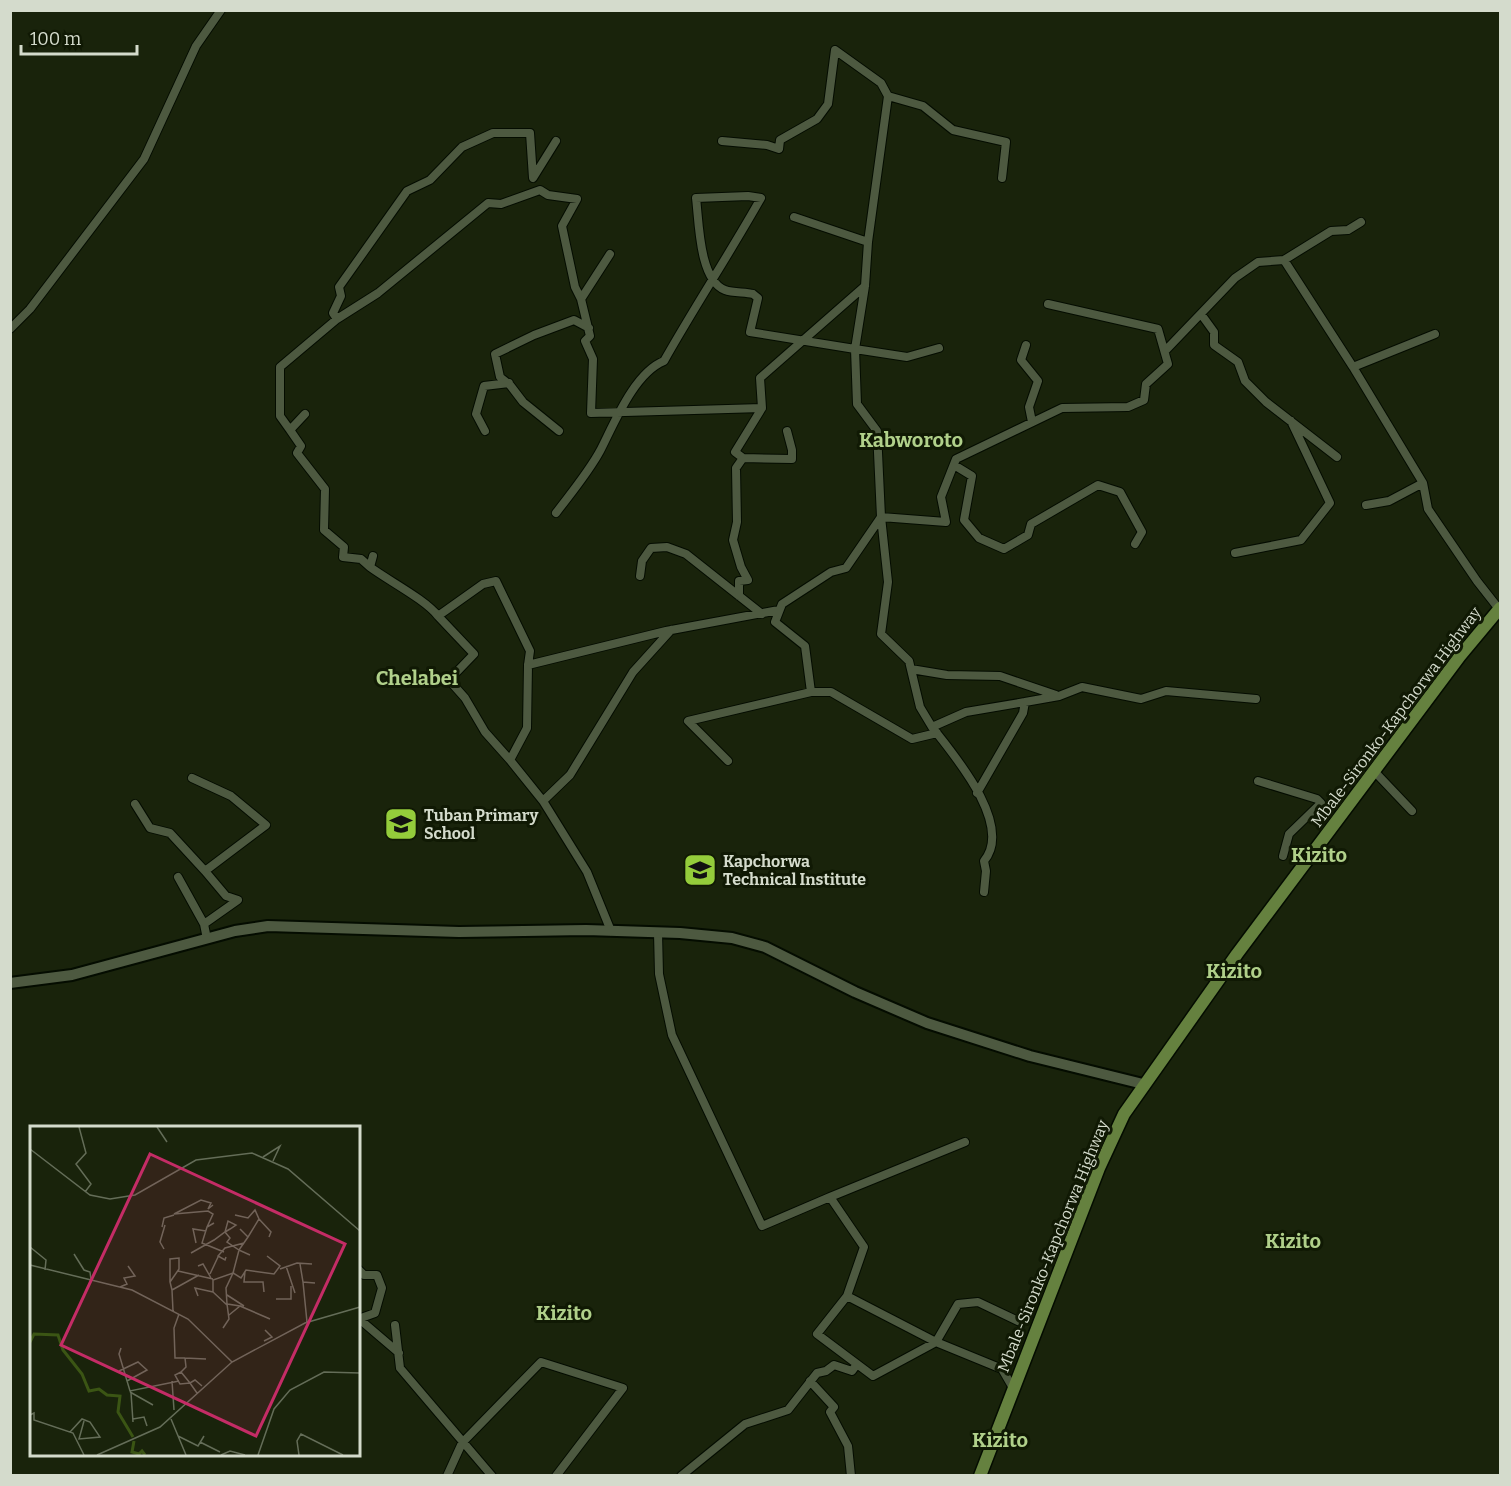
<svg xmlns="http://www.w3.org/2000/svg" width="1511" height="1486" viewBox="0 0 1511 1486" font-family="Bitter,serif">
<rect width="100%" height="100%" fill="#19230b"/>
<g fill="none" stroke-linecap="round" stroke-linejoin="round">
<defs>
<path id="street" d="M 888,96 L 923,106 L 953,130 L 1006,142 L 1002,178
M 556,141 L 533,178 L 530,133 L 493,133 L 462,147 L 430,180 L 407,191 L 339,287 L 341,296 L 333,313 L 337,319 L 378,293 L 488,203 L 501,204 L 540,190 L 548,195 L 577,199 L 562,226 L 575,287 L 581,299
M 722,141 L 767,145 L 779,149 L 780,140 L 817,119 L 828,104 L 835,50 L 881,83 L 888,96 L 868,242
M 610,254 L 581,299 L 590,336 L 585,341 L 593,359 L 591,413 L 762,408
M 1284,260 L 1353,367 L 1435,334
M 1201,314 L 1214,332 L 1214,345 L 1238,362 L 1245,381 L 1266,402 L 1337,457
M 10,329 L 30,309 L 144,159 L 196,46 L 221,10
M 1026,345 L 1021,360 L 1038,381 L 1029,407 L 1032,422
M 939,348 L 907,357 L 855,349 L 857,404 L 877,431 L 881,517 L 946,522 L 941,497 L 956,459 L 1062,408 L 1128,407 L 1144,400 L 1146,384 L 1168,364 L 1158,329 L 1048,304
M 1165,351 L 1235,278 L 1258,262 L 1284,260 L 1331,231 L 1348,230 L 1361,222
M 1353,367 L 1423,483 L 1428,509 L 1477,581 L 1499,609
M 305,414 L 290,430 L 301,446 L 297,453 L 325,489 L 324,530 L 344,547 L 343,557 L 361,559 L 370,567
M 290,430 L 280,416 L 280,367 L 337,319
M 485,431 L 476,414 L 484,386 L 509,383
M 559,431 L 523,402 L 510,385 L 500,377 L 495,354 L 534,335 L 574,320 L 589,328
M 787,431 L 792,450 L 792,459 L 743,458 L 735,452 L 762,408 L 760,378 L 865,286
M 954,465 L 972,476 L 964,520 L 979,538 L 1004,549 L 1028,535 L 1031,524 L 1098,485 L 1120,492 L 1142,532 L 1135,544
M 1366,505 L 1389,501 L 1423,483
M 556,513 C 571,493 588,473 600,451 C 614,424 634,373 664,361 C 695,306 730,253 761,198 L 748,196 L 696,198 C 699,221 699,280 725,290 C 733,293 745,292 753,294 L 758,298 L 750,332 L 855,349 L 865,286 L 868,242 L 794,217
M 1235,553 L 1301,540 L 1330,503 L 1291,421
M 373,556 L 370,567 C 389,581 426,600 438,616
M 640,576 L 642,561 L 651,548 L 667,547 L 686,554 L 762,614
M 739,596 L 739,581 L 748,580 L 741,567 L 733,540 L 737,522 L 736,468 L 743,458
M 528,665 L 666,631 L 779,610
M 911,669 L 947,675 L 1000,676 L 1056,695
M 1025,702 L 1059,696 L 1082,687 L 1141,699 L 1166,691 L 1256,699
M 932,727 L 920,707 L 909,661 L 881,634 L 888,582 L 881,517 L 846,568 L 831,572 L 782,604 L 775,622 L 805,646 L 811,692 L 831,692 L 912,739 L 937,733
M 510,760 L 485,732 L 465,698 L 449,680 L 474,654 L 438,616 L 483,584 L 496,581 L 530,651 L 528,665 L 527,728 L 510,760 L 543,801 L 570,775 L 633,672 L 671,630
M 728,761 L 688,721 L 811,692
M 1374,771 L 1412,811
M 192,778 L 231,796 L 266,825 L 205,871 L 226,896 L 238,900 L 204,924 L 207,939
M 1258,781 L 1317,799 L 1321,803 L 1289,834 L 1283,856
M 977,793 L 1023,713 L 1025,702 L 966,712 L 932,727 C 954,755 1014,825 984,861 L 986,871 L 984,892
M 543,801 L 587,872 L 611,931
M 135,804 L 150,828 L 170,833 L 205,871
M 178,877 L 204,924
M 658,933 L 659,974 L 672,1035 L 762,1226 L 830,1197
M 358,1269 L 364,1275 L 377,1275 L 382,1288 L 375,1313 L 361,1318
M 847,1296 L 864,1247 L 830,1197 L 965,1142
M 358,1318 L 399,1353
M 395,1325 L 400,1368 L 492,1476
M 810,1381 L 834,1407 L 830,1412 L 848,1446 L 851,1476
M 1013,1388 L 1002,1369 L 936,1342 L 873,1376 L 817,1334 L 847,1296 L 936,1342 L 958,1304 L 978,1302 L 1020,1322
M 447,1476 L 462,1443 L 541,1362 L 623,1388 L 556,1476
M 681,1476 L 745,1424 L 788,1410 L 817,1373 L 826,1371 L 834,1365 L 852,1371 L 857,1364"/>
<path id="secondary" d="M 10,983 L 72,975 L 235,931 L 268,926 L 459,932 L 586,930 L 680,933 L 732,938 L 765,947 L 855,992 L 927,1023 L 1030,1056 L 1143,1084"/>
<path id="primary" d="M 980,1476 L 1099,1168 L 1124,1114 L 1237,954 L 1460,656 L 1500,608"/>
</defs>
<use href="#street" stroke="#040c00" stroke-width="10"/>
<use href="#secondary" stroke="#040c00" stroke-width="14"/>
<use href="#primary" stroke="#040c00" stroke-width="15"/>
<use href="#street" stroke="#4d5940" stroke-width="8"/>
<use href="#secondary" stroke="#4d5940" stroke-width="10"/>
<use href="#primary" stroke="#65813f" stroke-width="12"/>
</g>
<defs>
<symbol id="school-square" viewBox="-11 -11 22 22"><rect x="-9" y="-9" width="18" height="18" rx="4" fill="#94cc3b" stroke="#101904"/><path d="M0-5L7-2L0 1L-7-2ZM-4 1L0 2.5L4 1V4Q0 6-4 4Z" fill="#111"/></symbol>
<symbol id="university-square" viewBox="-11 -11 22 22"><rect x="-9" y="-9" width="18" height="18" rx="4" fill="#94cc3b" stroke="#101904"/><path d="M0-5L7-2L0 1L-7-2ZM-4 1L0 2.5L4 1V4Q0 6-4 4Z" fill="#111"/></symbol>
</defs>
<g fill-rule="evenodd">
<use href="#school-square" x="382" y="805" width="38" height="38"/>
<use href="#university-square" x="681" y="851" width="38" height="38"/>
</g>
<g text-anchor="middle" dominant-baseline="central" stroke-width="6" stroke-linejoin="round" paint-order="stroke">
<g font-size="16" fill="#d4dbcc" stroke="#101904">
<text transform="translate(1396 717) rotate(-53)">Mbale-Sironko-Kapchorwa Highway</text>
<text transform="translate(1053 1246) rotate(-68)">Mbale-Sironko-Kapchorwa Highway</text>
</g>
<g font-size="16" font-weight="bold" fill="#d4dbcc" stroke="#101904" text-anchor="start">
<text x="424" y="815">Tuban Primary<tspan x="424" dy="18">School</tspan></text>
<text x="723" y="861">Kapchorwa<tspan x="723" dy="18">Technical Institute</tspan></text>
</g>
<g font-size="20" font-weight="bold" fill="#b0d08a" stroke="#101904">
<text x="911" y="440">Kabworoto</text>
<text x="417" y="678">Chelabei</text>
<text x="1319" y="855">Kizito</text>
<text x="1234" y="971">Kizito</text>
<text x="1293" y="1241">Kizito</text>
<text x="564" y="1313">Kizito</text>
<text x="1000" y="1440">Kizito</text>
</g>
</g>
<g transform="translate(30 1126)">
<rect width="330" height="330" fill="#19230b"/>
<path fill="none" stroke="#3b5514" stroke-width="3" d="M 0,216 L 4,208 L 28,209 L 33,224 L 52,248 L 59,265 L 69,263 L 77,269 L 90,270 L 88,286 L 103,311M 104,315 L 102,326 L 109,328 L 112,325 L 115,329"/>
<path fill="none" stroke="#646d58" stroke-width="1.5" d="M 49,1 L 56,27 L 46,38 L 61,58 L 55,66M 127,1 L 137,16M 0,23 L 60,69 L 80,73 L 105,69 L 166,34 L 222,27 L 258,43 L 330,105M 233,31 L 250,20 L 243,35M 205,89 L 218,92 L 225,84 L 229,93 L 218,111M 229,93 L 241,106 L 239,111M 184,97 L 177,101 L 172,117 L 194,126M 132,101 L 134,92 L 144,89M 177,101 L 183,88 L 178,85 L 144,88 L 171,74 L 181,77 L 178,83 L 183,79M 166,117 L 163,103 L 176,105M 0,121 L 16,134 L 15,144M 134,123 L 130,116 L 135,99M 161,127 L 184,114 L 195,106 L 200,103 L 206,99 L 198,95 L 195,106 L 200,112 L 197,116 L 209,124 L 218,111 L 210,103M 44,128 L 54,144 L 60,146 L 61,154M 220,129 L 209,124 L 203,147 L 211,152 L 216,144 L 244,148 L 250,140 L 237,130M 196,131 L 195,134 L 188,130 L 195,122 L 214,117M 270,138 L 273,156 L 285,157M 0,139 L 102,164 L 158,193 L 202,236M 168,140 L 173,138 L 181,152M 256,140 L 265,167M 250,143 L 267,137 L 282,138M 148,145 L 183,153M 215,145 L 214,156 L 233,156 L 234,166M 180,148 L 188,131M 140,156 L 140,133 L 149,132 L 149,143 L 140,156 L 142,164 L 169,149M 273,156 L 277,196M 90,161 L 97,158 L 94,152 L 105,150 L 98,140M 142,164 L 143,185M 197,169 L 214,180M 168,170 L 165,162 L 183,166M 246,173 L 261,173 L 261,160M 197,178 L 196,162 L 203,147 L 183,154 L 183,166 L 197,179M 210,180 L 240,193M 149,188 L 144,202 L 145,232 L 155,232M 193,202 L 199,193 L 197,178 L 210,180 L 199,189M 234,215 L 242,211 L 235,204M 91,222 L 89,228 L 100,265 L 149,255M 89,245 L 108,236 L 117,244 L 97,255M 151,246 L 156,241 L 155,232 L 176,233M 142,255 L 144,284M 100,266 L 123,279M 101,267 L 103,296M 167,267 L 160,257 L 150,258 L 145,249 L 151,246 L 160,257 L 165,254 L 172,260M 0,289 L 4,287 L 4,294 L 43,307 L 54,329M 103,293 L 114,291 L 117,300M 141,293 L 156,329M 40,306 L 52,293 L 60,296 L 70,311 L 49,313 L 54,295M 148,310 L 168,320 L 174,310M 170,316 L 190,326M 67,329 L 130,301 L 202,236 L 275,197 L 330,181M 191,329 L 200,325 L 215,329M 228,329 L 244,283 L 260,264 L 294,246 L 330,247M 269,329 L 267,315 L 271,308 L 313,329"/>
<path fill="#c42c66" fill-opacity="0.15" stroke="#c42c66" stroke-width="3" d="M 120,28 L 315,118 L 226,310 L 31,219 Z"/>
<rect width="330" height="330" fill="none" stroke="#d4dbcc" stroke-width="3"/>
</g>
<rect width="1511" height="1486" fill="none" stroke="#d4dbcc" stroke-width="24"/>
<path d="M21 45v9h116v-9" fill="none" stroke="#d4dbcc" stroke-width="3"/>
<text x="30" y="45" font-size="18" fill="#d4dbcc" stroke="#101904" stroke-width="4.5" paint-order="stroke">100 m</text>
</svg>
